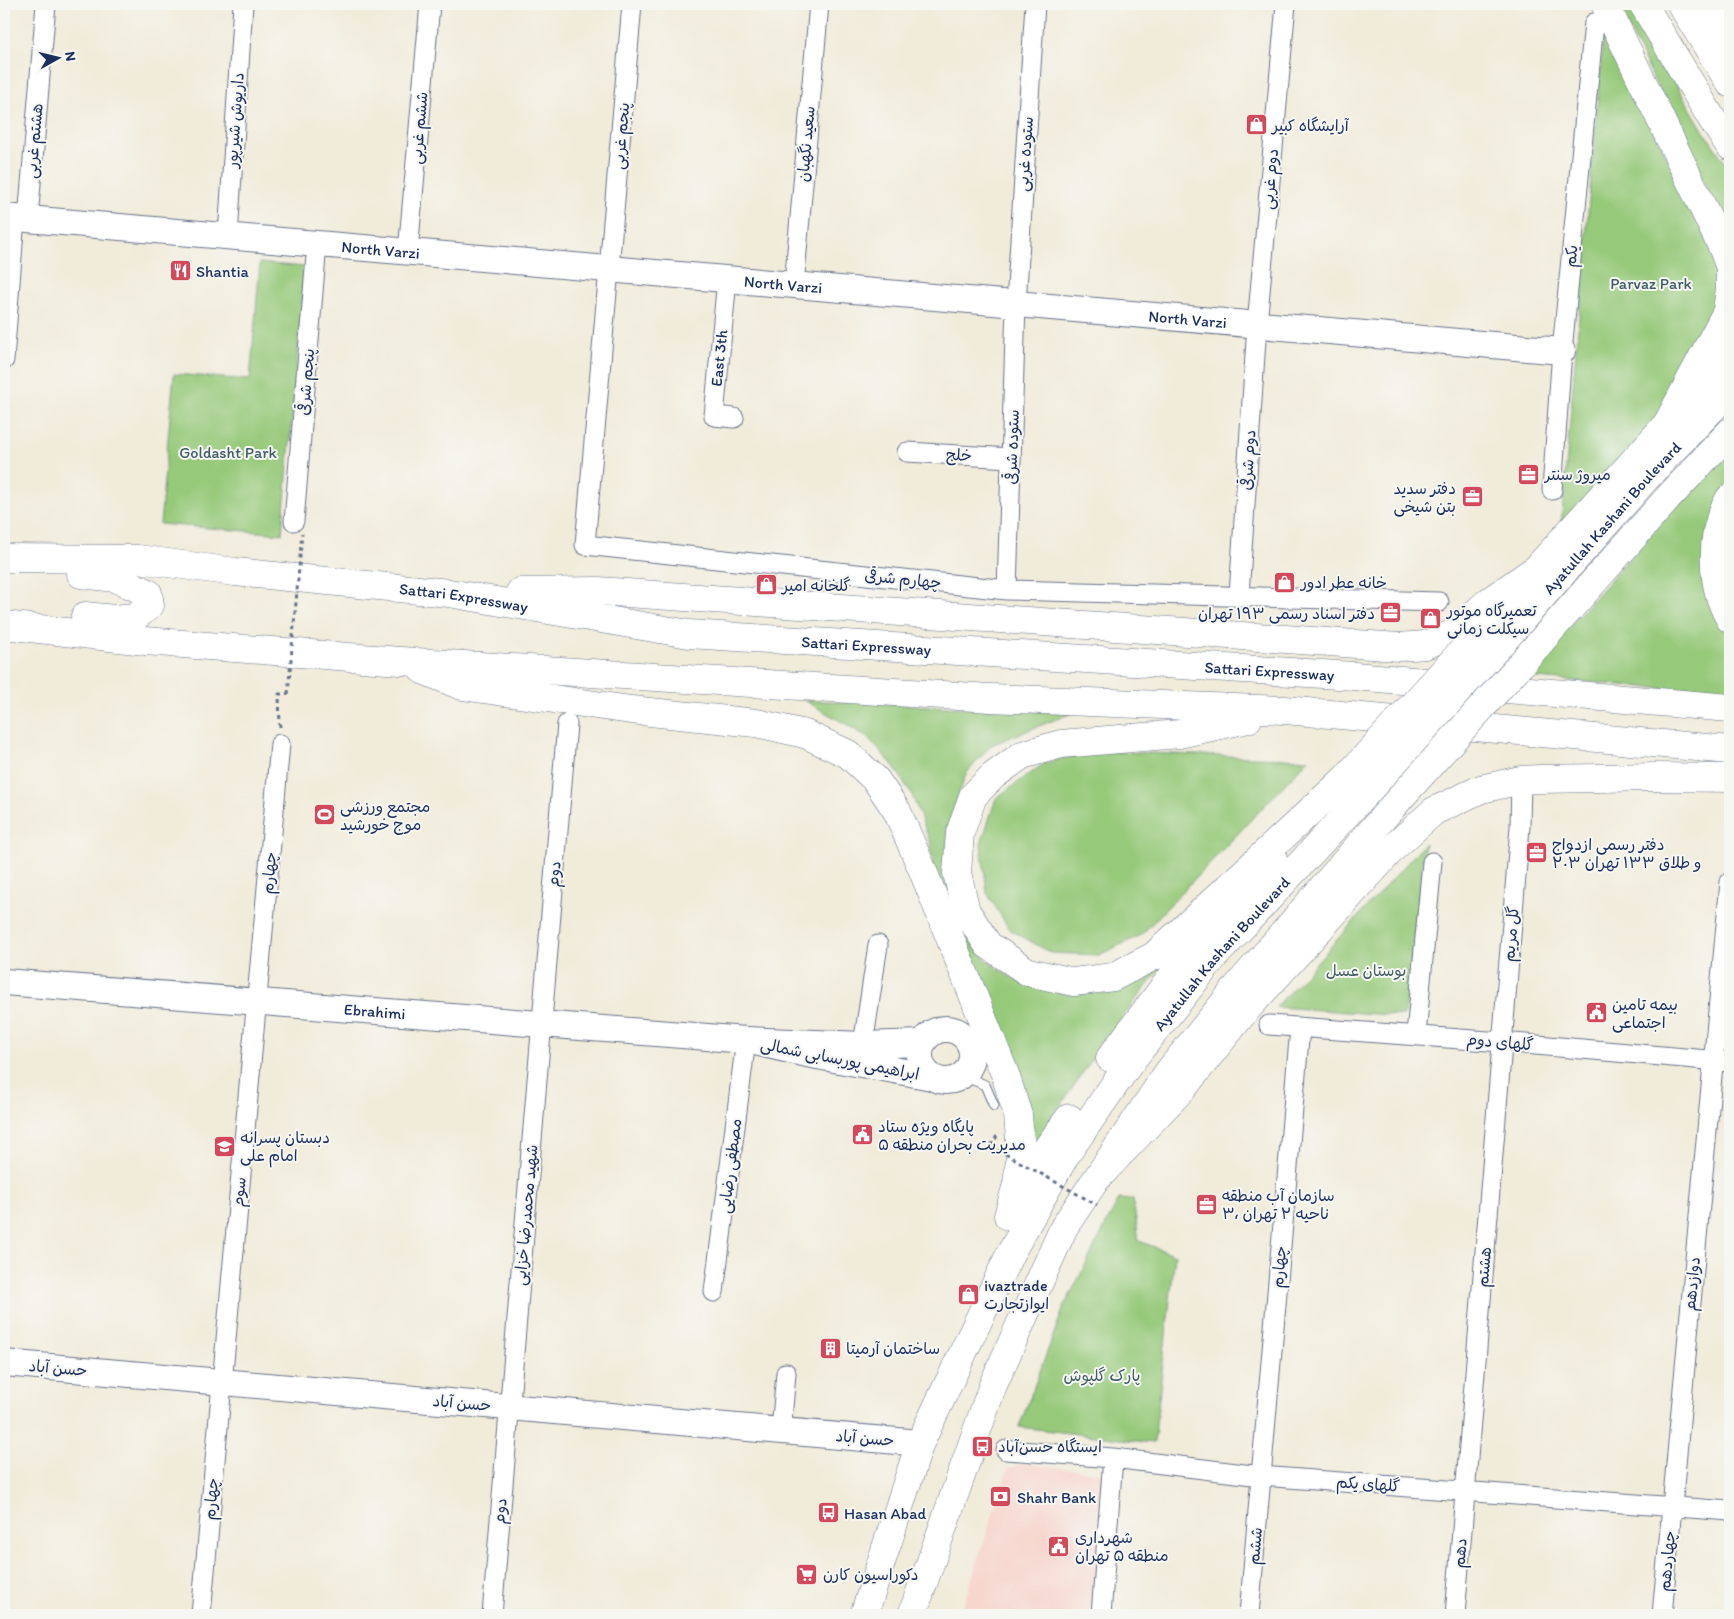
<svg xmlns="http://www.w3.org/2000/svg" width="1734" height="1619" viewBox="0 0 1734 1619" font-family="Itim,'Playpen Sans Arabic',sans-serif">
<rect width="100%" height="100%" fill="#f6f6f2"/>
<filter id="ink" filterUnits="userSpaceOnUse"><feTurbulence type="fractalNoise" baseFrequency=".02" numOctaves="2"/><feDisplacementMap in="SourceGraphic" scale="10" xChannelSelector="R" yChannelSelector="G"/><feConvolveMatrix kernelMatrix="1 2 1 2 8 2 1 2 1" color-interpolation-filters="sRGB"/></filter>
<filter id="wash" filterUnits="userSpaceOnUse"><feTurbulence type="fractalNoise" baseFrequency=".0096" numOctaves="4" result="noise"/><feDisplacementMap in="SourceGraphic" scale="20" xChannelSelector="R" yChannelSelector="G"/><feGaussianBlur stdDeviation="1.12" result="paint"/><feColorMatrix in="noise" values="0 0 0 0 0 0 0 0 0 0 0 0 0 0 0 0 0 1.4 0 .05"/><feComposite in="paint" operator="in"/></filter>
<g filter="url(#wash)">
<rect width="100%" height="100%" fill="#f1ebd9"/>
<path fill="#f7d1c8" d="M 1027,1464 L 1105,1473 L 1095,1615 L 960,1615 L 1008,1468 Z"/>
<path fill="#96c979" stroke="#587c6c" d="M 1617,4 L 1629,4 L 1703,130 L 1730,170 L 1730,236 Z
M 1604,27 L 1717,261 L 1719,300 L 1660,417 L 1561,525 Z
M 260,263 L 305,267 L 282,534 L 160,524 L 174,374 L 250,380 Z
M 1730,445 L 1730,481 L 1723,492 L 1726,632 L 1730,636 L 1730,694 L 1524,677 Z
M 804,700 L 1072,713 L 991,745 L 966,774 L 949,822 L 945,862 L 985,959 L 1006,974 L 1025,985 L 1070,995 L 1169,957 L 1108,1036 L 1032,1147 L 934,876 L 931,844 L 912,795 L 893,765 L 866,736 Z
M 1092,751 L 1309,759 L 1141,935 L 1099,955 L 1051,953 L 1009,929 L 987,893 L 981,844 L 996,798 L 1045,763 Z
M 1425,843 L 1404,1016 L 1276,1007 Z
M 1119,1199 L 1133,1200 L 1139,1241 L 1175,1255 L 1154,1443 L 1019,1427 L 1064,1307 Z"/>
</g>
<g filter="url(#ink)">
<g fill="none" stroke-linecap="round" stroke-linejoin="round">
<defs>
<path id="lane" d="M 962,1075 L 985,1085 L 994,1106"/>
<path id="street" d="M 632,4 L 585,545 L 1007,590 L 1439,602
M 28,219 L 46,4
M 228,236 L 243,4
M 408,252 L 430,4
M 727,279 L 714,416 L 734,418
M 794,285 L 819,4
M 4,360 L 15,218
M 907,452 L 1011,458
M 1552,490 L 1562,351 L 1594,23
M 294,521 L 317,244
M 1007,590 L 1016,304 L 1035,4
M 1239,595 L 1257,325 L 1286,4
M 1269,1025 L 1502,1042 L 1730,1062
M 1416,1035 L 1432,862
M 863,1045 L 878,945
M 714,1292 L 746,1040
M 781,1431 L 786,1373
M 1006,1450 L 1113,1458 L 1261,1476 L 1730,1511
M 201,1615 L 280,744
M 492,1615 L 567,724
M 1101,1615 L 1113,1458
M 1249,1615 L 1300,1028
M 1455,1615 L 1520,827 L 1521,780
M 1662,1615 L 1730,882"/>
<g id="secondary">
<path id="s1" d="M 4,217 L 1562,351"/>
<path id="s2" d="M 4,982 L 746,1040"/>
<circle cx="946" cy="1055" r="26"/>
<path d="M 923,1043 L 863,1045 L 746,1040 L 812,1055 L 932,1077"/>
<path d="M 4,1363 L 920,1443"/>
</g>
<g id="primary">
<path d="M 1474,638 L 1667,424 L 1730,357"/>
<path id="s3" d="M 1496,649 L 1652,471 L 1730,390"/>
<path d="M 1520,665 L 1668,498 L 1730,432"/>
<path d="M 1110,1058 L 1196,945 L 1273,859"/>
<path d="M 1013,1206 L 1046,1150 L 1069,1118"/>
<path id="s4" d="M 864,1615 L 920,1443 L 1010,1254 L 1065,1156 L 1131,1061 L 1213,958 L 1369,790"/>
<path d="M 912,1615 L 993,1385 L 1064,1227 L 1169,1071 L 1237,987 L 1393,806"/>
</g>
<g id="highway">
<path d="M 1605,4 L 1723,249 L 1730,268 L 1730,288 L 1727,311 L 1667,424"/>
<path d="M 1643,4 L 1715,124 L 1730,146"/>
<path d="M 1681,4 L 1730,83"/>
<path d="M 1712,4 L 1730,62"/>
<path d="M 1730,498 C 1709,531 1710,586 1730,619"/>
<path id="s5" d="M 4,558 L 138,559 L 235,572 L 449,593 L 689,634 L 1354,676 L 1730,708"/>
<path d="M 81,574 L 116,578 L 148,593 L 150,605 L 135,617 L 114,619 L 85,616"/>
<path d="M 520,592 L 598,591 L 1399,647 L 1425,645 L 1452,634 L 1488,602 L 1533,571"/>
<path d="M 4,625 L 145,641 L 400,661 L 990,698 L 1285,710 L 1730,750"/>
<path d="M 423,670 L 462,686 L 631,710 L 756,723 L 805,734 L 848,754 L 876,780 L 897,811 L 923,871 L 1005,1074 L 1018,1115 L 1021,1152 L 1017,1184 L 1008,1216"/>
<path d="M 1248,719 L 1179,734 L 1061,744 L 1022,755 L 993,776 L 973,796 L 960,833 L 957,873 L 966,911 L 988,945 L 1028,972 L 1074,982 L 1113,977 L 1154,956 L 1345,779"/>
<path d="M 1099,1176 L 1183,1088 L 1245,1011 L 1394,847 L 1434,811 L 1481,789 L 1521,780 L 1539,779 L 1658,777 L 1730,778"/>
</g>
</defs>
<use href="#lane" stroke="#667189" stroke-width="11"/>
<use href="#street" stroke="#667189" stroke-width="21"/>
<use href="#secondary" stroke="#667189" stroke-width="28"/>
<use href="#primary" stroke="#667189" stroke-width="29"/>
<use href="#highway" stroke="#667189" stroke-width="29"/>
<path stroke="#667189" stroke-width="3" stroke-dasharray="4 4" stroke-linecap="butt" d="M 280,727 L 279,694 L 288,694
M 991,1146 L 997,1136"/>
<use href="#lane" stroke="#fff" stroke-width="9"/>
<use href="#street" stroke="#fff" stroke-width="19"/>
<use href="#secondary" stroke="#fff" stroke-width="26"/>
<use href="#primary" stroke="#fff" stroke-width="28"/>
<use href="#highway" stroke="#fff" stroke-width="28"/>
<defs>
<path id="primary-bridge" d="M 1345,779 L 1474,638
M 1369,790 L 1496,649
M 1393,806 L 1520,665"/>
</defs>
<use href="#primary-bridge" stroke="#667189" stroke-width="29" stroke-linecap="butt"/>
<path stroke="#667189" stroke-width="3" stroke-dasharray="4 4" stroke-linecap="butt" d="M 288,694 L 302,533
M 991,1146 L 1097,1205"/>
<use href="#primary-bridge" stroke="#fff" stroke-width="28"/>
</g>
</g>
<defs>
<symbol id="shop-square" viewBox="-11 -11 22 22"><rect x="-9" y="-9" width="18" height="18" rx="4" fill="#d1495b" stroke="#f6f6f2"/><path d="M-5-2.5h2.3a2.7 3.5 0 0 1 5.4 0H5L5.5 6h-11ZM-1.5-2.5h3a1.5 2.3 0 0 0-3 0Z" fill="#fff"/></symbol>
<symbol id="restaurant-square" viewBox="-11 -11 22 22"><rect x="-9" y="-9" width="18" height="18" rx="4" fill="#d1495b" stroke="#f6f6f2"/><path d="M-5-6h1v4h1v-4h1v4h1v-4h1v5L-1.5 .5V6h-2V.5L-5-1ZM5-6V6H3V1.5H1.5Q1.5-4 5-6Z" fill="#fff"/></symbol>
<symbol id="office-square" viewBox="-11 -11 22 22"><rect x="-9" y="-9" width="18" height="18" rx="4" fill="#d1495b" stroke="#f6f6f2"/><path d="M-6-3h4V-5.5h4V-3h4V5H-6ZM-1-4.5V-3h2v-1.5ZM-6 0V1H6V0Z" fill="#fff"/></symbol>
<symbol id="stadium-square" viewBox="-11 -11 22 22"><rect x="-9" y="-9" width="18" height="18" rx="4" fill="#d1495b" stroke="#f6f6f2"/><path d="M0-5a6.5 5 0 1 0 0 10a6.5 5 0 1 0 0-10ZM-3.5-1.8h7v3.6h-7Z" fill="#fff"/></symbol>
<symbol id="civic-square" viewBox="-11 -11 22 22"><rect x="-9" y="-9" width="18" height="18" rx="4" fill="#d1495b" stroke="#f6f6f2"/><path d="M-.6-6.5H3V-4.5H.6V-3L4-1V1h2V6H-6V1h2V-1L-.6-3ZM-1.2 2.5V6h2.4V2.5Z" fill="#fff"/></symbol>
<symbol id="school-square" viewBox="-11 -11 22 22"><rect x="-9" y="-9" width="18" height="18" rx="4" fill="#d1495b" stroke="#f6f6f2"/><path d="M0-5L7-2L0 1L-7-2ZM-4 1L0 2.5L4 1V4Q0 6-4 4Z" fill="#fff"/></symbol>
<symbol id="building-square" viewBox="-11 -11 22 22"><rect x="-9" y="-9" width="18" height="18" rx="4" fill="#d1495b" stroke="#f6f6f2"/><path d="M-4-6H4V6H1V3H-1V6H-4ZM-2.5-4.3h1.7v1.8h-1.7ZM.8-4.3h1.7v1.8H.8ZM-2.5-1h1.7V.8h-1.7ZM.8-1h1.7V.8H.8Z" fill="#fff"/></symbol>
<symbol id="bus-square" viewBox="-11 -11 22 22"><rect x="-9" y="-9" width="18" height="18" rx="4" fill="#d1495b" stroke="#f6f6f2"/><path d="M-5-6H5V4H4V6H2V4H-2V6H-4V4H-5ZM-3.5-4V0h7V-4ZM-3.5 1.2v1.5H-2V1.2ZM2 1.2v1.5H3.5V1.2Z" fill="#fff"/></symbol>
<symbol id="bank-square" viewBox="-11 -11 22 22"><rect x="-9" y="-9" width="18" height="18" rx="4" fill="#d1495b" stroke="#f6f6f2"/><path d="M-6-4H6V4H-6ZM0-2.3a2.3 2.3 0 1 0 0 4.6a2.3 2.3 0 1 0 0-4.6Z" fill="#fff"/></symbol>
<symbol id="supermarket-square" viewBox="-11 -11 22 22"><rect x="-9" y="-9" width="18" height="18" rx="4" fill="#d1495b" stroke="#f6f6f2"/><path d="M-6-5.5h2.5l.6 2H6L4.5 2H-2.5L-4.4-4H-6ZM-1.5 3.2a1.3 1.3 0 1 0 .1 0ZM3 3.2a1.3 1.3 0 1 0 .1 0Z" fill="#fff"/></symbol>
</defs>
<g fill-rule="evenodd">
<use href="#shop-square" x="1244" y="112" width="25" height="25"/>
<use href="#restaurant-square" x="168" y="258" width="25" height="25"/>
<use href="#office-square" x="1516" y="462" width="25" height="25"/>
<use href="#office-square" x="1460" y="484" width="25" height="25"/>
<use href="#shop-square" x="1272" y="570" width="25" height="25"/>
<use href="#shop-square" x="754" y="572" width="25" height="25"/>
<use href="#office-square" x="1378" y="600" width="25" height="25"/>
<use href="#shop-square" x="1418" y="606" width="25" height="25"/>
<use href="#stadium-square" x="312" y="802" width="25" height="25"/>
<use href="#office-square" x="1524" y="840" width="25" height="25"/>
<use href="#civic-square" x="1584" y="1000" width="25" height="25"/>
<use href="#civic-square" x="850" y="1122" width="25" height="25"/>
<use href="#school-square" x="212" y="1134" width="25" height="25"/>
<use href="#office-square" x="1194" y="1192" width="25" height="25"/>
<use href="#shop-square" x="956" y="1282" width="25" height="25"/>
<use href="#building-square" x="818" y="1336" width="25" height="25"/>
<use href="#bus-square" x="970" y="1434" width="25" height="25"/>
<use href="#bank-square" x="988" y="1484" width="25" height="25"/>
<use href="#bus-square" x="816" y="1500" width="25" height="25"/>
<use href="#civic-square" x="1046" y="1534" width="25" height="25"/>
<use href="#supermarket-square" x="794" y="1562" width="25" height="25"/>
</g>
<g text-anchor="middle" dominant-baseline="central" stroke-width="4" stroke-linejoin="round" paint-order="stroke">
<g font-size="16" fill="#1b2f5e" stroke="#f6f6f2">
<text transform="translate(235 120) rotate(-86)">داریوش شیرپور</text>
<text transform="translate(419 128) rotate(-85)">ششم غربی</text>
<text transform="translate(621 136) rotate(-85)">پنجم غربی</text>
<text transform="translate(34 141) rotate(-85)">هشتم غربی</text>
<text transform="translate(806 144) rotate(-85)">سعید نگهبان</text>
<text transform="translate(1025 154) rotate(-86)">ستوده غربی</text>
<text transform="translate(1270 179) rotate(-85)">دوم غربی</text>
<text stroke="none"><textPath href="#s1" startOffset="378">North Varzi</textPath></text>
<text transform="translate(1571 256) rotate(-84)">یکم</text>
<text stroke="none"><textPath href="#s1" startOffset="782">North Varzi</textPath></text>
<text stroke="none"><textPath href="#s1" startOffset="1188">North Varzi</textPath></text>
<text transform="translate(719 358) rotate(-84)">East 3th</text>
<text transform="translate(306 382) rotate(-85)">پنجم شرقی</text>
<text transform="translate(1012 447) rotate(-88)">ستوده شرقی</text>
<text transform="translate(959 455) rotate(3)">خلج</text>
<text transform="translate(1248 460) rotate(-86)">دوم شرقی</text>
<text stroke="none"><textPath href="#s3" startOffset="175">Ayatullah Kashani Boulevard</textPath></text>
<text transform="translate(903 579) rotate(6)">چهارم شرقی</text>
<text stroke="none"><textPath href="#s5" startOffset="462">Sattari Expressway</textPath></text>
<text stroke="none"><textPath href="#s5" startOffset="868">Sattari Expressway</textPath></text>
<text stroke="none"><textPath href="#s5" startOffset="1272">Sattari Expressway</textPath></text>
<text transform="translate(269 873) rotate(-85)">چهارم</text>
<text transform="translate(554 874) rotate(-85)">دوم</text>
<text transform="translate(1511 934) rotate(-85)">گل مریم</text>
<text stroke="none"><textPath href="#s4" startOffset="759">Ayatullah Kashani Boulevard</textPath></text>
<text stroke="none"><textPath href="#s2" startOffset="372">Ebrahimi</textPath></text>
<text transform="translate(1500 1042) rotate(5)">گلهای دوم</text>
<text transform="translate(840 1059) rotate(11)">ابراهیمی پوربسابی شمالی</text>
<text transform="translate(730 1166) rotate(-83)">مصطفی رضایی</text>
<text transform="translate(239 1192) rotate(-85)">سوم</text>
<text transform="translate(526 1215) rotate(-85)">شهید محمدرضا خزایی</text>
<text transform="translate(1279 1267) rotate(-85)">چهارم</text>
<text transform="translate(1484 1267) rotate(-85)">هشتم</text>
<text transform="translate(1692 1284) rotate(-85)">دوازدهم</text>
<text transform="translate(58 1368) rotate(5)">حسن آباد</text>
<text transform="translate(462 1403) rotate(5)">حسن آباد</text>
<text transform="translate(865 1438) rotate(5)">حسن آباد</text>
<text transform="translate(1368 1484) rotate(4)">گلهای یکم</text>
<text transform="translate(211 1499) rotate(-85)">چهارم</text>
<text transform="translate(500 1511) rotate(-85)">دوم</text>
<text transform="translate(1255 1546) rotate(-85)">ششم</text>
<text transform="translate(1460 1553) rotate(-85)">دهم</text>
<text transform="translate(1667 1561) rotate(-85)">چهاردهم</text>
</g>
<g font-size="16" fill="#1b2f5e" stroke="#f6f6f2" text-anchor="start">
<text x="1272" y="125">آرایشگاه کبیر</text>
<text x="196" y="271">Shantia</text>
<text x="1545" y="474">میروژ سنتر</text>
<text x="1456" y="488" text-anchor="end">دفتر سدید<tspan x="1456" dy="18">بتن شیخی</tspan></text>
<text x="1301" y="582">خانه عطر ادور</text>
<text x="782" y="585">گلخانه امیر</text>
<text x="1447" y="610">تعمیرگاه موتور<tspan x="1447" dy="18">سیکلت زمانی</tspan></text>
<text x="1375" y="613" text-anchor="end">دفتر اسناد رسمی ۱۹۳ تهران</text>
<text x="340" y="806">مجتمع ورزشی<tspan x="340" dy="18">موج خورشید</tspan></text>
<text x="1552" y="844">دفتر رسمی ازدواج<tspan x="1552" dy="18">۲۰۳ و طلاق ۱۳۳ تهران</tspan></text>
<text x="1612" y="1004">بیمه تامین<tspan x="1612" dy="18">اجتماعی</tspan></text>
<text x="878" y="1126">پایگاه ویژه ستاد<tspan x="878" dy="18">مدیریت بحران منطقه ۵</tspan></text>
<text x="240" y="1137">دبستان پسرانه<tspan x="240" dy="18">امام علی</tspan></text>
<text x="1222" y="1195">سازمان آب منطقه<tspan x="1222" dy="18">۳، ناحیه ۲ تهران</tspan></text>
<text x="984" y="1285">ivaztrade<tspan x="984" dy="18">ایوازتجارت</tspan></text>
<text x="846" y="1348">ساختمان آرمیتا</text>
<text x="998" y="1446">ایستگاه حسن‌آباد</text>
<text x="1017" y="1497">Shahr Bank</text>
<text x="844" y="1513">Hasan Abad</text>
<text x="1075" y="1537">شهرداری<tspan x="1075" dy="18">منطقه ۵ تهران</tspan></text>
<text x="823" y="1574">دکوراسیون کارن</text>
</g>
<g font-size="16" fill="#405d66" stroke="#f6f6f2">
<text x="1651" y="283">Parvaz Park</text>
<text x="228" y="452">Goldasht Park</text>
<text x="1366" y="970">بوستان عسل</text>
<text x="1102" y="1375">پارک گلپوش</text>
</g>
</g>
<rect width="1734" height="1619" fill="none" stroke="#f6f6f2" stroke-width="20"/>
<g transform="translate(58 58) rotate(82)" stroke="#f6f6f2" stroke-width="4" paint-order="stroke">
<path d="M0-4L9 19L0 12L-9 19Z" fill="#1b2f5e"/>
<text y="-8" font-size="14" font-weight="bold" text-anchor="middle" fill="#1b2f5e">N</text>
</g>
</svg>
